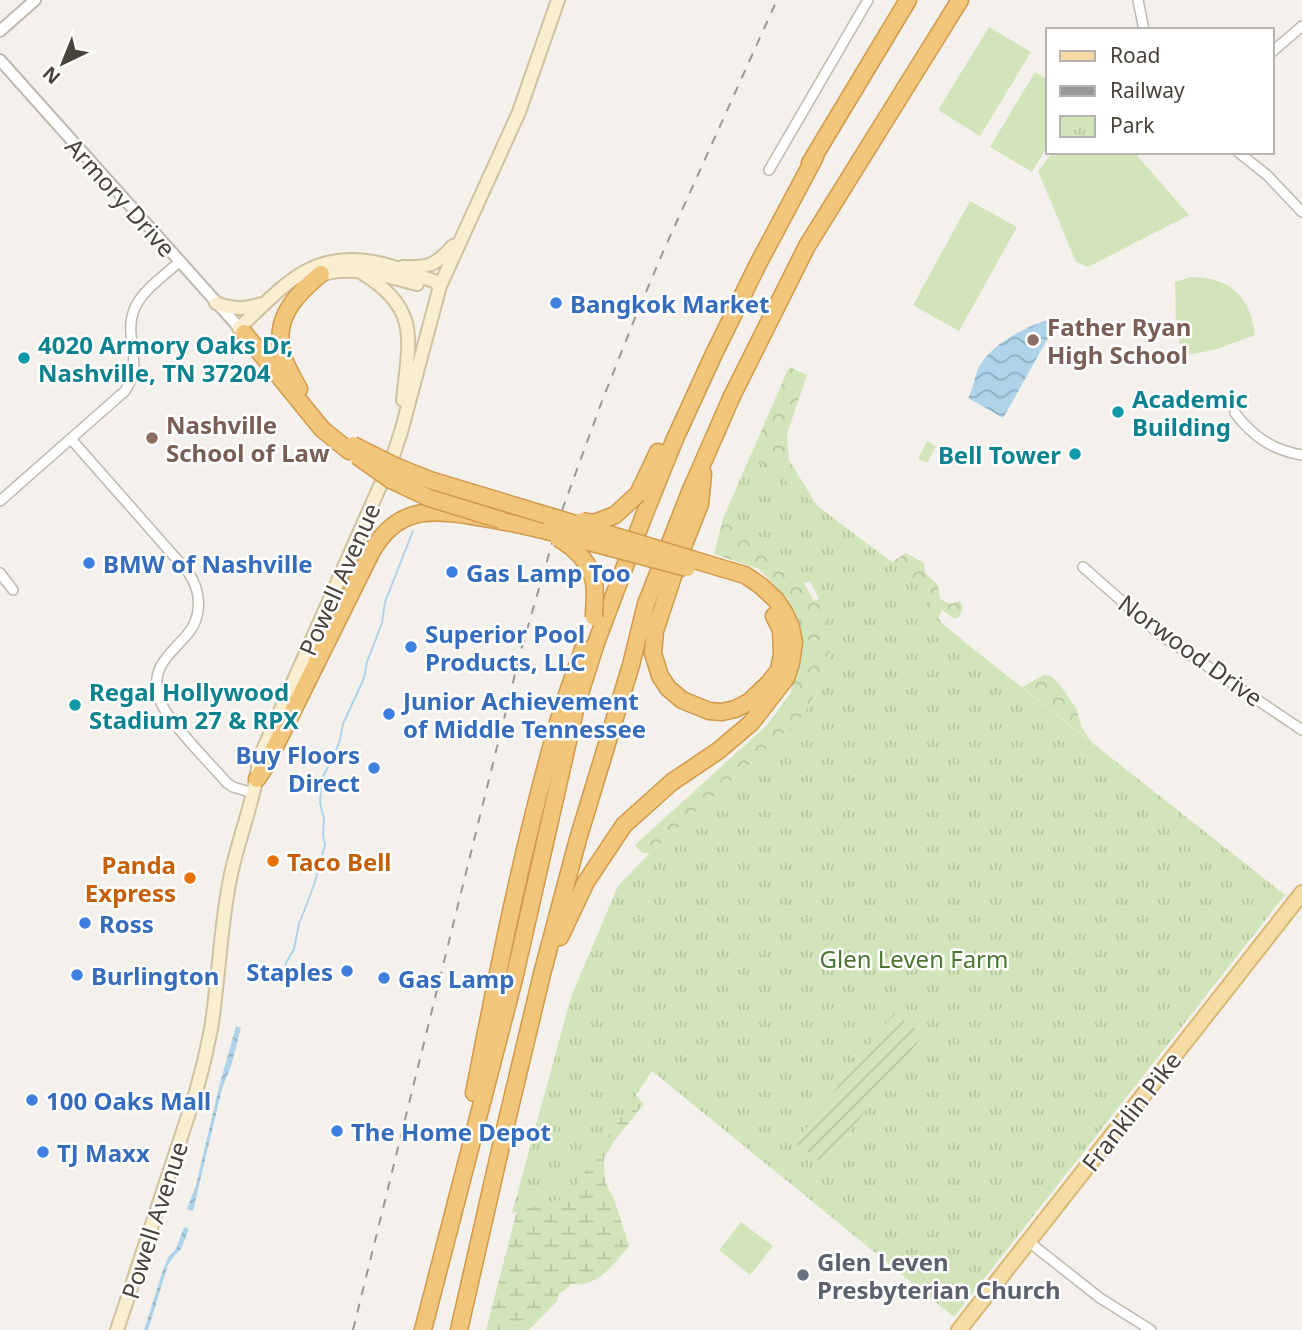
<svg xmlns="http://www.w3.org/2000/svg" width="1302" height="1330" viewBox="0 0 1302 1330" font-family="'Noto Sans',sans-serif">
<defs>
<pattern id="forest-crowns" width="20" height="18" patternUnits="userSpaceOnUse" patternTransform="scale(1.75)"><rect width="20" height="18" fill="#d2e4b9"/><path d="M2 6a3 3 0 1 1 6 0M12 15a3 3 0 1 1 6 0" fill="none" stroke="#b6c5a0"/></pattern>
<pattern id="wetland-marsh" width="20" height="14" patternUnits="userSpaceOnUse" patternTransform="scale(1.75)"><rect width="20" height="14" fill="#d2e4b9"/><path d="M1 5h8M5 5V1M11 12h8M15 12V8" fill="none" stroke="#b6c5a0"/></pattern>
<pattern id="park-tufts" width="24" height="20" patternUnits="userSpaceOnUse" patternTransform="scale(1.75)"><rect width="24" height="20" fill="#d2e4b9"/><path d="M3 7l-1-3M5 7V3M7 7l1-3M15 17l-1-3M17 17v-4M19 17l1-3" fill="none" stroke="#b6c5a0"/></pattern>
<pattern id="garden-furrows" width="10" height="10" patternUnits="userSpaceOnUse" patternTransform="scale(1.75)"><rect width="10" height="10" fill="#d2e4b9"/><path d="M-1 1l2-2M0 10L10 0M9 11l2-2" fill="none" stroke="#b6c5a0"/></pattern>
<pattern id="water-waves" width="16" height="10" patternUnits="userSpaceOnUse" patternTransform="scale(1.75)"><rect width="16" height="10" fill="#afd4ea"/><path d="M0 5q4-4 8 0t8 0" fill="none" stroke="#90aebf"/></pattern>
</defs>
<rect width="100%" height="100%" fill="#f4f1ec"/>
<path fill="url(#forest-crowns)" d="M 789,367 L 807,375 L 787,434 L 789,460 L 818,507 L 892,562 L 906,553 L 924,563 L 925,573 L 938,585 L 940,599 L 949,604 L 960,601 L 963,608 L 960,616 L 954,619 L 942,610 L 939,617 L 941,623 L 964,641 L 951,664 L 936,667 L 920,675 L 913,694 L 903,697 L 890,726 L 882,727 L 884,751 L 878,755 L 868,748 L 868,737 L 872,722 L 867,721 L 862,716 L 861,701 L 865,690 L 873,689 L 880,690 C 878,677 882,660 896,657 L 883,654 L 890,636 L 902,638 L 909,637 C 915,603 917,587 879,578 L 884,573 L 879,568 L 868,571 L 859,547 L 826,535 L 813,581 L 804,583 L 814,601 L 831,594 L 841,602 L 844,616 L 838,631 L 829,636 L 831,670 L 800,719 L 650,853 L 642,853 L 635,845 L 767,725 L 790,694 L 801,652 L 801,627 L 787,598 L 759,569 L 714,554 L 723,519 Z
M 984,657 L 1022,687 L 1044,675 L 1051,676 L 1061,686 L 1076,708 L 1082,728 L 1091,741 L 1097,746 Z"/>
<path fill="url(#wetland-marsh)" d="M 631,1089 L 644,1104 L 614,1141 L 604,1158 L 605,1182 L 614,1199 L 629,1246 C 614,1264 597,1288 572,1284 L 559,1294 L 557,1301 L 529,1330 L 486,1330 L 524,1184 Z"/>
<path fill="url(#park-tufts)" d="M 751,455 L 926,589 L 934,618 L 1285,895 L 954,1317 L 652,1071 L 568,1197 L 512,1213 L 571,997 L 618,886 L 650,853 L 800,719 L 831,670 L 828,616 L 808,577 L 723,519 Z"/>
<path fill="url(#garden-furrows)" d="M 894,1013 L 923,1035 L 824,1165 L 795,1143 Z"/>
<path fill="#d2e4b9" d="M 989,27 L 1031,52 L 980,136 L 938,110 Z
M 1035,72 L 1048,80 L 1048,145 L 1032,172 L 990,147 Z
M 1053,152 L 1134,152 L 1189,215 L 1088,267 L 1076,262 L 1038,171 Z
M 970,201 L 1017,227 L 959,331 L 913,305 Z
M 1191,277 C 1230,277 1251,297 1255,335 L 1214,350 L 1186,355 L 1181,352 L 1176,325 L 1175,282 Z
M 927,441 L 936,446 L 927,463 L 918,459 Z
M 741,1222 L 773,1246 L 750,1275 L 719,1250 Z"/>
<path fill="url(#water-waves)" d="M 1051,319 L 1056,321 L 1056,324 C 1038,355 1021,387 1003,418 L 968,398 C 974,388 974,377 979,367 C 991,344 1026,326 1051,319 Z
M 236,1026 L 241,1028 L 231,1066 L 222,1089 L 193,1211 L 187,1209 L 196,1185 L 219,1087 Z
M 184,1227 L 189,1229 L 181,1249 L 174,1256 L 168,1265 L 148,1330 L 144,1330 L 164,1267 L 169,1256 L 176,1249 Z"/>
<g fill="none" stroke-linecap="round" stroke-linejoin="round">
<path stroke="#afd4ea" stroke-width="2" d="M 281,983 L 286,963 L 294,949 L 299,924 L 314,885 L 325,845 L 323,836 L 324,819 L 320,803 L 322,778 L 334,756 L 340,740 L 343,724 L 364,678 L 367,662 L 382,623 L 385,602 L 413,531"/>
<defs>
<path id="minor" d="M 1138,0 L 1144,30
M 1272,52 L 1302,26
M 1238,152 L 1267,175 L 1302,212
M 769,170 L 868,0
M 1235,413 C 1253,437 1273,450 1302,455
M 71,439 L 188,572 C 202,592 203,618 185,637 C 168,656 150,668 159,698 C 166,720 210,763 227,783 L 233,787 L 253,793
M 0,501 L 125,391 C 145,361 123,339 134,310 C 141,291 164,276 179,262
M 1083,567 L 1158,633 L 1302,730
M 0,573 L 13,590
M 1029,1242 L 1100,1298 L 1151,1330"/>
<path id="tertiary" d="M 0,31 L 35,0
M 0,60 L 243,332"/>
<path id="secondary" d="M 403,267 C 429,268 436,265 453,246
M 362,273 C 421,309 409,340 403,400
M 316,277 C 346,263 386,276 417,284
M 216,303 C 233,310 245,309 262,304
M 239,328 C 285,285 313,247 383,264 C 400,268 417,276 434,281 L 440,286
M 117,1330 L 196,1092 C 202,1071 207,1050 211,1029 C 219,979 220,928 230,879 C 238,838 255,800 259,759 L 392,459 L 401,432 L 440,286 L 519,112 L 558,0"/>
<path id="primary" d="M 959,1330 L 1302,893"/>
<path id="motorway" d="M 810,163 L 908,0
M 244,333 L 322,429 L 349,451
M 299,389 C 294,379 288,370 284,359 C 271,321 294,296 321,274
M 703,474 L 700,504 L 681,552 L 655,631 L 653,653 L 660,676 L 668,688 L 682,700 L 709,711 L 722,712 L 735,709 L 749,702 L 769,683 L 779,670 L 782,654 L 781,630 L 774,616
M 638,494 L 658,452
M 257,779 L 265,767 L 372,551 C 397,508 428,509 472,516 C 498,520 522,525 547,531
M 560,937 L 586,882 L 624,825 L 672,782 L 718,751 L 751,723 L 786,678 L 791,663 L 794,642 L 791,627 L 784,612 L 776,600 L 761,586 L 745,575 L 721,568
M 474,1093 C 498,971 522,849 556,730 C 563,703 574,676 583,649
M 423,1330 L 514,979 L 576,706 L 596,643 L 643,518 L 674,441 L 712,358 L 757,266 L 815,157
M 459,1330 L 503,1137 L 542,974 L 578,839 L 631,665 L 646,604 L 690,492 L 732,396 L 807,246 L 960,0"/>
</defs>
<use href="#minor" stroke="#bfb9af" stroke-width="12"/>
<use href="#tertiary" stroke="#bfb9af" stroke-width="14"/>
<use href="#secondary" stroke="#cfc2a0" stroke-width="16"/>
<use href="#primary" stroke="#d9b875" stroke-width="18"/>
<use href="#motorway" stroke="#d09a4b" stroke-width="19"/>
<use href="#minor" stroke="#fff" stroke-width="9"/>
<use href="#tertiary" stroke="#fff" stroke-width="10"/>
<use href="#secondary" stroke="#faeed0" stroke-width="12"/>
<use href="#primary" stroke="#f5dba4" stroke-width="14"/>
<use href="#motorway" stroke="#f1c57a" stroke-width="16"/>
<path stroke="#999" stroke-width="2" stroke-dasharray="9 9" stroke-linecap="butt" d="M 353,1330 L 520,654 L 560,516 L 602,401 L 635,318 L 663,252 L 777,0"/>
<defs>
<path id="motorway-bridge" d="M 353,445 L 395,466 L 430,480 L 721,568
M 357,456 L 391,480 L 429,498 L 501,520
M 582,521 L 594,523 L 615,515 L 638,494
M 547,531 L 687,568
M 558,538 C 575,548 590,562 594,582 C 596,593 594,606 594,617"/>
</defs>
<use href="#motorway-bridge" stroke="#d09a4b" stroke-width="19" stroke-linecap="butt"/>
<use href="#motorway-bridge" stroke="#f1c57a" stroke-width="16"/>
</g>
<g fill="#3f7fe0" stroke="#fff" stroke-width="2.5">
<circle cx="556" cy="303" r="7"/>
<circle cx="89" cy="563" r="7"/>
<circle cx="452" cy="572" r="7"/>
<circle cx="411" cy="647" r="7"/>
<circle cx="389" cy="714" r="7"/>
<circle cx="374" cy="768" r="7"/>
<circle cx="85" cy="923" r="7"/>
<circle cx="347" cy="971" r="7"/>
<circle cx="77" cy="975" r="7"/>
<circle cx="384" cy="978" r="7"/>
<circle cx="32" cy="1100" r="7"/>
<circle cx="337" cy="1131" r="7"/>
<circle cx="43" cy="1152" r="7"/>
</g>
<g fill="#8d6e63" stroke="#fff" stroke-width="2.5">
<circle cx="1033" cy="340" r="7"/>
<circle cx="152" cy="438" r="7"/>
</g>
<g fill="#0f9aa8" stroke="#fff" stroke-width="2.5">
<circle cx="24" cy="358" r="7"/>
<circle cx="1118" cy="412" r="7"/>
<circle cx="1075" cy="454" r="7"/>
<circle cx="75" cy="705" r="7"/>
</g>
<g fill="#e8710a" stroke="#fff" stroke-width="2.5">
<circle cx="273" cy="861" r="7"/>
<circle cx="190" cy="878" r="7"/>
</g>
<circle fill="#6b7280" stroke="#fff" stroke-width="2.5" cx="803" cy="1275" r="7"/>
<g text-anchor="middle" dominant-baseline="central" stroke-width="5" stroke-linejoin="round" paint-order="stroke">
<g font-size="24" fill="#48423a" stroke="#fff">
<text transform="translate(121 197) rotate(48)">Armory Drive</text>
<text transform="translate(339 579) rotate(-66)">Powell Avenue</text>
<text transform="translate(1191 650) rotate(36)">Norwood Drive</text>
<text transform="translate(1131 1111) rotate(-52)">Franklin Pike</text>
<text transform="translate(154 1220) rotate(-72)">Powell Avenue</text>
</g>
<g font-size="24" font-weight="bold" fill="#366cbe" stroke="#fff" text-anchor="start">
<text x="570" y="303">Bangkok Market</text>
<text x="103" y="563">BMW of Nashville</text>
<text x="466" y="572">Gas Lamp Too</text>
<text x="425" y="633">Superior Pool<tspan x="425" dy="28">Products, LLC</tspan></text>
<text x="403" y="700">Junior Achievement<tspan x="403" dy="28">of Middle Tennessee</tspan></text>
<text x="360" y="754" text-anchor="end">Buy Floors<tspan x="360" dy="28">Direct</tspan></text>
<text x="99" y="923">Ross</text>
<text x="333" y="971" text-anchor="end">Staples</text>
<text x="91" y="975">Burlington</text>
<text x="398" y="978">Gas Lamp</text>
<text x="46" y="1100">100 Oaks Mall</text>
<text x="351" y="1131">The Home Depot</text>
<text x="57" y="1152">TJ Maxx</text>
</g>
<g font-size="24" font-weight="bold" fill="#785e54" stroke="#fff" text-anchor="start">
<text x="1047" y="326">Father Ryan<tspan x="1047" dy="28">High School</tspan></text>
<text x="166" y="424">Nashville<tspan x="166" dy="28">School of Law</tspan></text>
</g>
<g font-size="24" font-weight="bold" fill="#0d838f" stroke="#fff" text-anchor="start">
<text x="38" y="344">4020 Armory Oaks Dr,<tspan x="38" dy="28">Nashville, TN 37204</tspan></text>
<text x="1132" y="398">Academic<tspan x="1132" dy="28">Building</tspan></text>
<text x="1061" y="454" text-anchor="end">Bell Tower</text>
<text x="89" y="691">Regal Hollywood<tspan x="89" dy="28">Stadium 27 &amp; RPX</tspan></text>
</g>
<g font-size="24" font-weight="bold" fill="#c56008" stroke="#fff" text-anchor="start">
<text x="287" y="861">Taco Bell</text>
<text x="176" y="864" text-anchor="end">Panda<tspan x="176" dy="28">Express</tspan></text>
</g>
<g font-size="24" fill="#4d7532" stroke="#fff">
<text x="914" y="958">Glen Leven Farm</text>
</g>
<g font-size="24" font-weight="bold" fill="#5b616d" stroke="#fff" text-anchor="start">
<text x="817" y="1261">Glen Leven<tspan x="817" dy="28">Presbyterian Church</tspan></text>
</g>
</g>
<rect x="1046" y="28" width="228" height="126" fill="#ffffff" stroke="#b6b3b0" stroke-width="2"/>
<rect x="1060" y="51" width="35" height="10" fill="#f5dba4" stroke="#b6b3b0" stroke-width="2"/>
<text x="1110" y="63" font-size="21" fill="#48423a">Road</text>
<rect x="1060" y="86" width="35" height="10" fill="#999999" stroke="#b6b3b0" stroke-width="2"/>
<text x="1110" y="98" font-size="21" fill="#48423a">Railway</text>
<rect x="1060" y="116" width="35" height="21" fill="url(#park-tufts)" stroke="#b6b3b0" stroke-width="2"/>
<text x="1110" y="133" font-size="21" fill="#48423a">Park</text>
<g transform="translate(63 63) rotate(223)" stroke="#ffffff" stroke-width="5" paint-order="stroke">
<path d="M0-5L12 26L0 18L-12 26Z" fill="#48423a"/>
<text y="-10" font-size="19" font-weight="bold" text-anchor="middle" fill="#48423a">N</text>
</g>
</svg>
